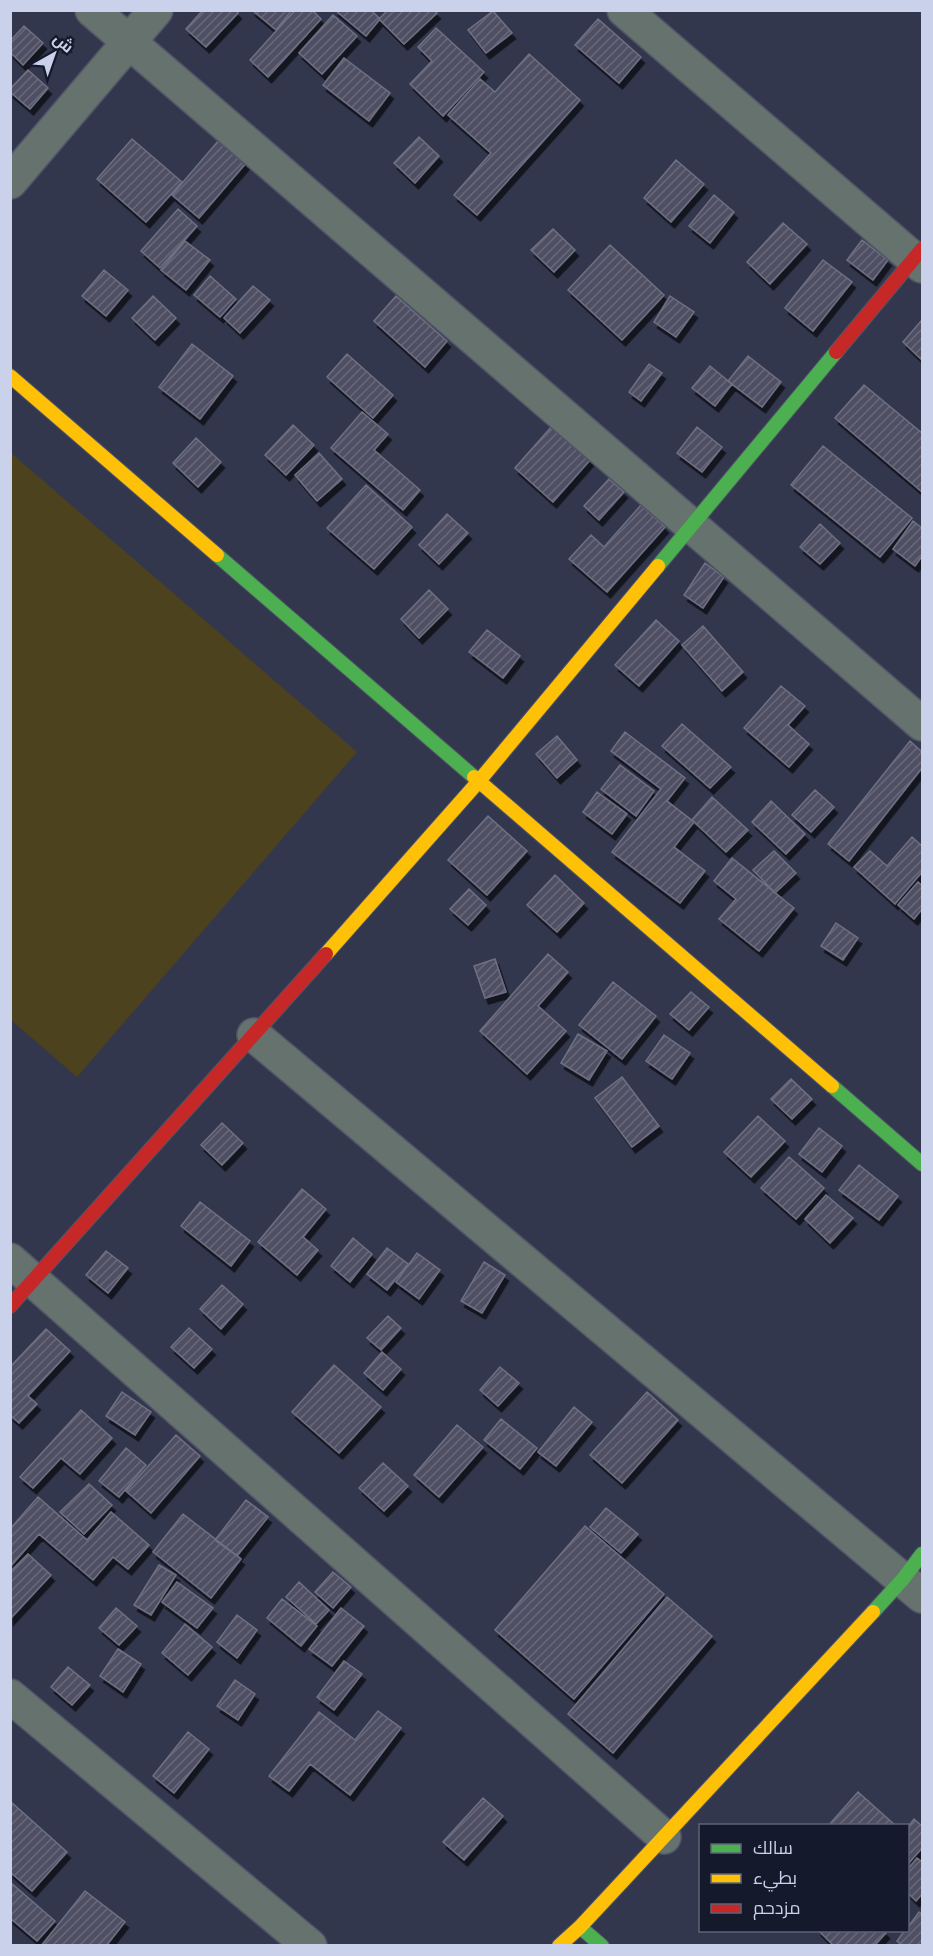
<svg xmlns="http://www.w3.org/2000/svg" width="933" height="1956" viewBox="0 0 933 1956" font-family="Commissioner,Cairo,sans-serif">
<defs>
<pattern id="building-hatch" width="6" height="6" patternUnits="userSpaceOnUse" patternTransform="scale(1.5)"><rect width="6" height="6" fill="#504f64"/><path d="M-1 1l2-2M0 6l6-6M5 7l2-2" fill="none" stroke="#68677a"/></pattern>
<filter id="shadow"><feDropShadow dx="3.5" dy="6" stdDeviation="0" flood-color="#0009"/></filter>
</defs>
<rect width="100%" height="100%" fill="#33374d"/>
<path fill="#4c421d" d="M 11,453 L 357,752 L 77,1077 L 11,1020 Z"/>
<path fill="url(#building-hatch)" stroke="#707083" stroke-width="1.5" filter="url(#shadow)" d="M 203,10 L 235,10 L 238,13 L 206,47 L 186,29 Z
M 252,10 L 292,10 L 276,30 Z
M 295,10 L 312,10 L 321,19 L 268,77 L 250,60 Z
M 335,10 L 371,10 L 380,19 L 366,36 Z
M 388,10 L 434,10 L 437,13 L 404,44 L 379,19 Z
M 493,11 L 512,33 L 486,53 L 468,30 Z
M 333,15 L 357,36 L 322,74 L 299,53 Z
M 598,19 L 641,57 L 619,83 L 575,45 Z
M 24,26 L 43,43 L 23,65 L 10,52 L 10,41 Z
M 436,28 L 484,72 L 443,116 L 410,84 L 432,61 L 418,47 Z
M 529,54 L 580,100 L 477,215 L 454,195 L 491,153 L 448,115 L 480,79 L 495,92 Z
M 344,58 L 390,93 L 369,121 L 323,85 Z
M 28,70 L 48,88 L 30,109 L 10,92 L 10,89 Z
M 419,137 L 439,156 L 415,183 L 394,163 Z
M 132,139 L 182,182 L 146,222 L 97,179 Z
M 219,140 L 246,163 L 199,218 L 172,195 Z
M 676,160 L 704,184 L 671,222 L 644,198 Z
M 714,195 L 734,212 L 710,243 L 689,226 Z
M 178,209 L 197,226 L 160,268 L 141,251 Z
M 783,223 L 807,244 L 770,284 L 747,262 Z
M 553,229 L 575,250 L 554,272 L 531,250 Z
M 862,240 L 888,260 L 873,280 L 847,260 Z
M 185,241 L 210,260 L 186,290 L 161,270 Z
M 610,245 L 664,295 L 622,340 L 568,290 Z
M 823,260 L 852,282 L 813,331 L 785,308 Z
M 104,270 L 128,290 L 106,316 L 82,296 Z
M 210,276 L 236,299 L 220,317 L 194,295 Z
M 253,286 L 270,300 L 240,333 L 224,318 Z
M 153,296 L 176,318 L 155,340 L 132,318 Z
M 396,296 L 447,341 L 425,367 L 374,321 Z
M 670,296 L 694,312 L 676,337 L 654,322 Z
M 922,320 L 922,360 L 903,342 Z
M 192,344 L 233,376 L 200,419 L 159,387 Z
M 347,354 L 393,395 L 373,418 L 327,377 Z
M 748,356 L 781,382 L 762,407 L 728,381 Z
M 649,364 L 662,373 L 641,401 L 629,392 Z
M 710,366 L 732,384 L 715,406 L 692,388 Z
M 864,385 L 922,433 L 922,492 L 835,418 Z
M 362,412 L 388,434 L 374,450 L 420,490 L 403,510 L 331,448 Z
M 293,425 L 314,445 L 286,475 L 265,455 Z
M 552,426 L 590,460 L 553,502 L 515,468 Z
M 697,427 L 722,447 L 702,472 L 677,453 Z
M 196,438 L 221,462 L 198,487 L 173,463 Z
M 823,446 L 912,518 L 880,557 L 791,485 Z
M 319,453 L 342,479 L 317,501 L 295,475 Z
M 609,479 L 624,492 L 599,520 L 584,506 Z
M 366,485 L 412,527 L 374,569 L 327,528 Z
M 641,505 L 665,527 L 607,592 L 569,559 L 591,535 L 604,547 Z
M 447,514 L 468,533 L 439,564 L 419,545 Z
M 913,521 L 922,528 L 922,556 L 915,566 L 893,549 Z
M 820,524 L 840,543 L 820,564 L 800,547 Z
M 705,563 L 724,577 L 703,608 L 684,595 Z
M 429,590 L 448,609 L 419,638 L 401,619 Z
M 656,620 L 679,641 L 639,686 L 615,665 Z
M 703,626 L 743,672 L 722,691 L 682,645 Z
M 487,630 L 520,656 L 503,678 L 469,652 Z
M 781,686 L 805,706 L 788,725 L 809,744 L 789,767 L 744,728 Z
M 682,724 L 731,767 L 710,788 L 662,746 Z
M 625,732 L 685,778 L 667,801 L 694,822 L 674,847 L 705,871 L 680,903 L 612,852 L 661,789 L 611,751 Z
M 557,736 L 577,760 L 557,778 L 536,754 Z
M 910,741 L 922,752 L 922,768 L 849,861 L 828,844 Z
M 620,765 L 654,791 L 636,816 L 601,789 Z
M 815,790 L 834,807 L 811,832 L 792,815 Z
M 597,792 L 627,814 L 612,834 L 583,812 Z
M 712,797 L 748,830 L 726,852 L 692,820 Z
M 771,801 L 805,834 L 786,854 L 752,822 Z
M 488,816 L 527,851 L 487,895 L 448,860 Z
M 912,837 L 922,846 L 922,872 L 895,904 L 854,867 L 870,851 L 887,866 Z
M 774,851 L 796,873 L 775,893 L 753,870 Z
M 732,858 L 794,908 L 759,951 L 719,919 L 736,899 L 714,881 Z
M 555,875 L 584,903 L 557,932 L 527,905 Z
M 918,882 L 922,886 L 922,909 L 914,919 L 898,905 Z
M 469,889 L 486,905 L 468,925 L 450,909 Z
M 836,923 L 858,938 L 843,960 L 821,946 Z
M 548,954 L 568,972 L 538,1006 L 566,1031 L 527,1074 L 480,1031 Z
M 495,959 L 506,992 L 485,998 L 474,966 Z
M 613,982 L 656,1016 L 622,1059 L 579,1025 Z
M 691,992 L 709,1007 L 689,1030 L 670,1014 Z
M 578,1034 L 607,1051 L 589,1080 L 561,1063 Z
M 664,1035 L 690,1053 L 672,1079 L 646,1061 Z
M 622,1077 L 659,1126 L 632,1147 L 595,1098 Z
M 791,1079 L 812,1099 L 792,1119 L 771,1099 Z
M 758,1116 L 785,1141 L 751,1177 L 724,1152 Z
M 222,1123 L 243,1143 L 222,1165 L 201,1145 Z
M 819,1128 L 842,1146 L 822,1172 L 799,1154 Z
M 789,1157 L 824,1188 L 796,1219 L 761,1188 Z
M 859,1165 L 898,1196 L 879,1220 L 839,1190 Z
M 302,1189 L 326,1209 L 303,1237 L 318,1250 L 297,1275 L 258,1242 Z
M 826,1195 L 853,1218 L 830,1243 L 805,1219 Z
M 200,1202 L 250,1241 L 231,1266 L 181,1226 Z
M 353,1238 L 372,1254 L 350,1282 L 331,1266 Z
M 387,1248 L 408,1264 L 387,1290 L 367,1274 Z
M 106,1251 L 128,1268 L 108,1293 L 86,1275 Z
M 417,1253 L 440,1270 L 419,1299 L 396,1282 Z
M 484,1262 L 505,1275 L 482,1313 L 461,1301 Z
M 222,1285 L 243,1304 L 221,1329 L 200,1309 Z
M 388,1316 L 401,1328 L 381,1350 L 367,1338 Z
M 189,1328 L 212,1349 L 194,1368 L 171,1347 Z
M 46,1329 L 70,1351 L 28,1396 L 37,1404 L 19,1423 L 10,1415 L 10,1367 Z
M 382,1352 L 401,1369 L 383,1390 L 364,1373 Z
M 334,1365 L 381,1407 L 339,1453 L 292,1412 Z
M 500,1367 L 519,1383 L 498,1406 L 480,1390 Z
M 122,1392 L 151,1412 L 135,1435 L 106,1416 Z
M 647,1392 L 678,1420 L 622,1483 L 590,1455 Z
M 574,1407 L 592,1422 L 556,1466 L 538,1452 Z
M 81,1410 L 112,1438 L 80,1474 L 61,1458 L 33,1488 L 20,1477 Z
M 501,1419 L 537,1448 L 520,1469 L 484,1440 Z
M 457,1425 L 483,1447 L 439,1497 L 414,1475 Z
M 176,1435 L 200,1456 L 151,1513 L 126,1491 Z
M 126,1448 L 146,1465 L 119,1497 L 99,1481 Z
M 383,1463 L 408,1486 L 384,1511 L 359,1488 Z
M 89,1484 L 112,1505 L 84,1534 L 60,1512 Z
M 38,1497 L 87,1540 L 111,1512 L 149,1545 L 128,1569 L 113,1557 L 93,1580 L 39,1534 L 10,1567 L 10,1529 Z
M 246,1500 L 268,1517 L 237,1556 L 215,1540 Z
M 606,1508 L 638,1534 L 621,1553 L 590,1527 Z
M 183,1514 L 241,1559 L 211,1598 L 153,1552 Z
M 585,1526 L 664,1594 L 574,1699 L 495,1630 Z
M 28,1554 L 51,1575 L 10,1619 L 10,1572 Z
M 159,1565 L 176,1575 L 151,1615 L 134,1605 Z
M 333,1572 L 351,1587 L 333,1608 L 315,1592 Z
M 177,1582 L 213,1608 L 197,1628 L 162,1602 Z
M 299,1582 L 329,1610 L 316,1624 L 286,1597 Z
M 667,1597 L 712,1636 L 613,1753 L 568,1714 Z
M 282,1599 L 317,1626 L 301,1646 L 267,1618 Z
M 116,1608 L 137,1626 L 119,1645 L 99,1628 Z
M 341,1608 L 364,1626 L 332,1666 L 309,1649 Z
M 237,1615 L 257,1630 L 237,1658 L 217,1642 Z
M 185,1624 L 212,1647 L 188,1675 L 162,1653 Z
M 118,1649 L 141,1664 L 123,1692 L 100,1676 Z
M 344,1661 L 362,1674 L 334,1710 L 317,1697 Z
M 68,1667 L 90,1685 L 72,1705 L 51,1687 Z
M 235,1680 L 255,1694 L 238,1720 L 217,1706 Z
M 378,1711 L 401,1728 L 350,1795 L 310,1764 L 289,1791 L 269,1776 L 319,1712 L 355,1740 Z
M 188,1732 L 209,1749 L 174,1793 L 153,1776 Z
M 858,1792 L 896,1826 L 828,1826 Z
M 483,1798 L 503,1816 L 464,1860 L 443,1842 Z
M 10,1801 L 67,1852 L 32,1891 L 10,1872 Z
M 914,1819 L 922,1826 L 922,1848 L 908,1864 L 908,1827 Z
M 917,1858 L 922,1862 L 922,1894 L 916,1901 L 908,1893 L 908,1869 Z
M 10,1882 L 55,1921 L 37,1941 L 10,1918 Z
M 85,1891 L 125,1922 L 106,1946 L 41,1946 Z
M 919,1912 L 922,1914 L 922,1946 L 903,1946 L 897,1941 L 905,1930 L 908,1930 L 908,1927 Z
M 818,1930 L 884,1930 L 886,1933 L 874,1946 L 834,1946 Z"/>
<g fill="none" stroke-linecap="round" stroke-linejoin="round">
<defs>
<path id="street" d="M 92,10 L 922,724
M 624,10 L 922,266
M 10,182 L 156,10
M 254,1035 L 922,1596
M 10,1260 L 664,1837
M 10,1696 L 310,1946"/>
<path id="fast" d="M 217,555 L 474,777
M 658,566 L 836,352
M 832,1086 L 922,1164
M 873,1612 L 903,1579 L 922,1554
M 580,1927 L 602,1946"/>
<path id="slow" d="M 10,376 L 217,555
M 474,777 L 832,1086
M 326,954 L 479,781 L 658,566
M 559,1946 L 580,1927 L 873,1612"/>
<path id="jam" d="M 836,352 L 922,249
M 10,1306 L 326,954"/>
</defs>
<use href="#street" stroke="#515467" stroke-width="36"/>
<use href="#fast" stroke="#515467" stroke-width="16"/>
<use href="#slow" stroke="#515467" stroke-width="16"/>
<use href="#jam" stroke="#515467" stroke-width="16"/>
<use href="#street" stroke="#65726d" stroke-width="33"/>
<use href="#fast" stroke="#4caf50" stroke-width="14"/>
<use href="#slow" stroke="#ffc107" stroke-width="14"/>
<use href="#jam" stroke="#c62828" stroke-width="14"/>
</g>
<rect width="933" height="1956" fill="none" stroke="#cad1eb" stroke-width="24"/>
<rect x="699" y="1824" width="210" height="108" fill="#15192c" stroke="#5d6378" stroke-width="1.5"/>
<rect x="711" y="1844" width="30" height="9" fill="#4caf50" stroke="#5d6378" stroke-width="1.5"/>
<text x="753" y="1854" font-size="18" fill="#cad1eb">سالك</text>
<rect x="711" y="1874" width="30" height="9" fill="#ffc107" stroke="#5d6378" stroke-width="1.5"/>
<text x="753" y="1884" font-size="18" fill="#cad1eb">بطيء</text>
<rect x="711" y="1904" width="30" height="9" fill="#c62828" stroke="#5d6378" stroke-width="1.5"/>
<text x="753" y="1914" font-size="18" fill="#cad1eb">مزدحم</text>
<g transform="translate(54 54) rotate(40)" stroke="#15192c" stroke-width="4.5" paint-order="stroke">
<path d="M0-4.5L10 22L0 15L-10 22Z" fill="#cad1eb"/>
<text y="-9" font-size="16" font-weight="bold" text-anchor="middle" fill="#cad1eb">ش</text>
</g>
</svg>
